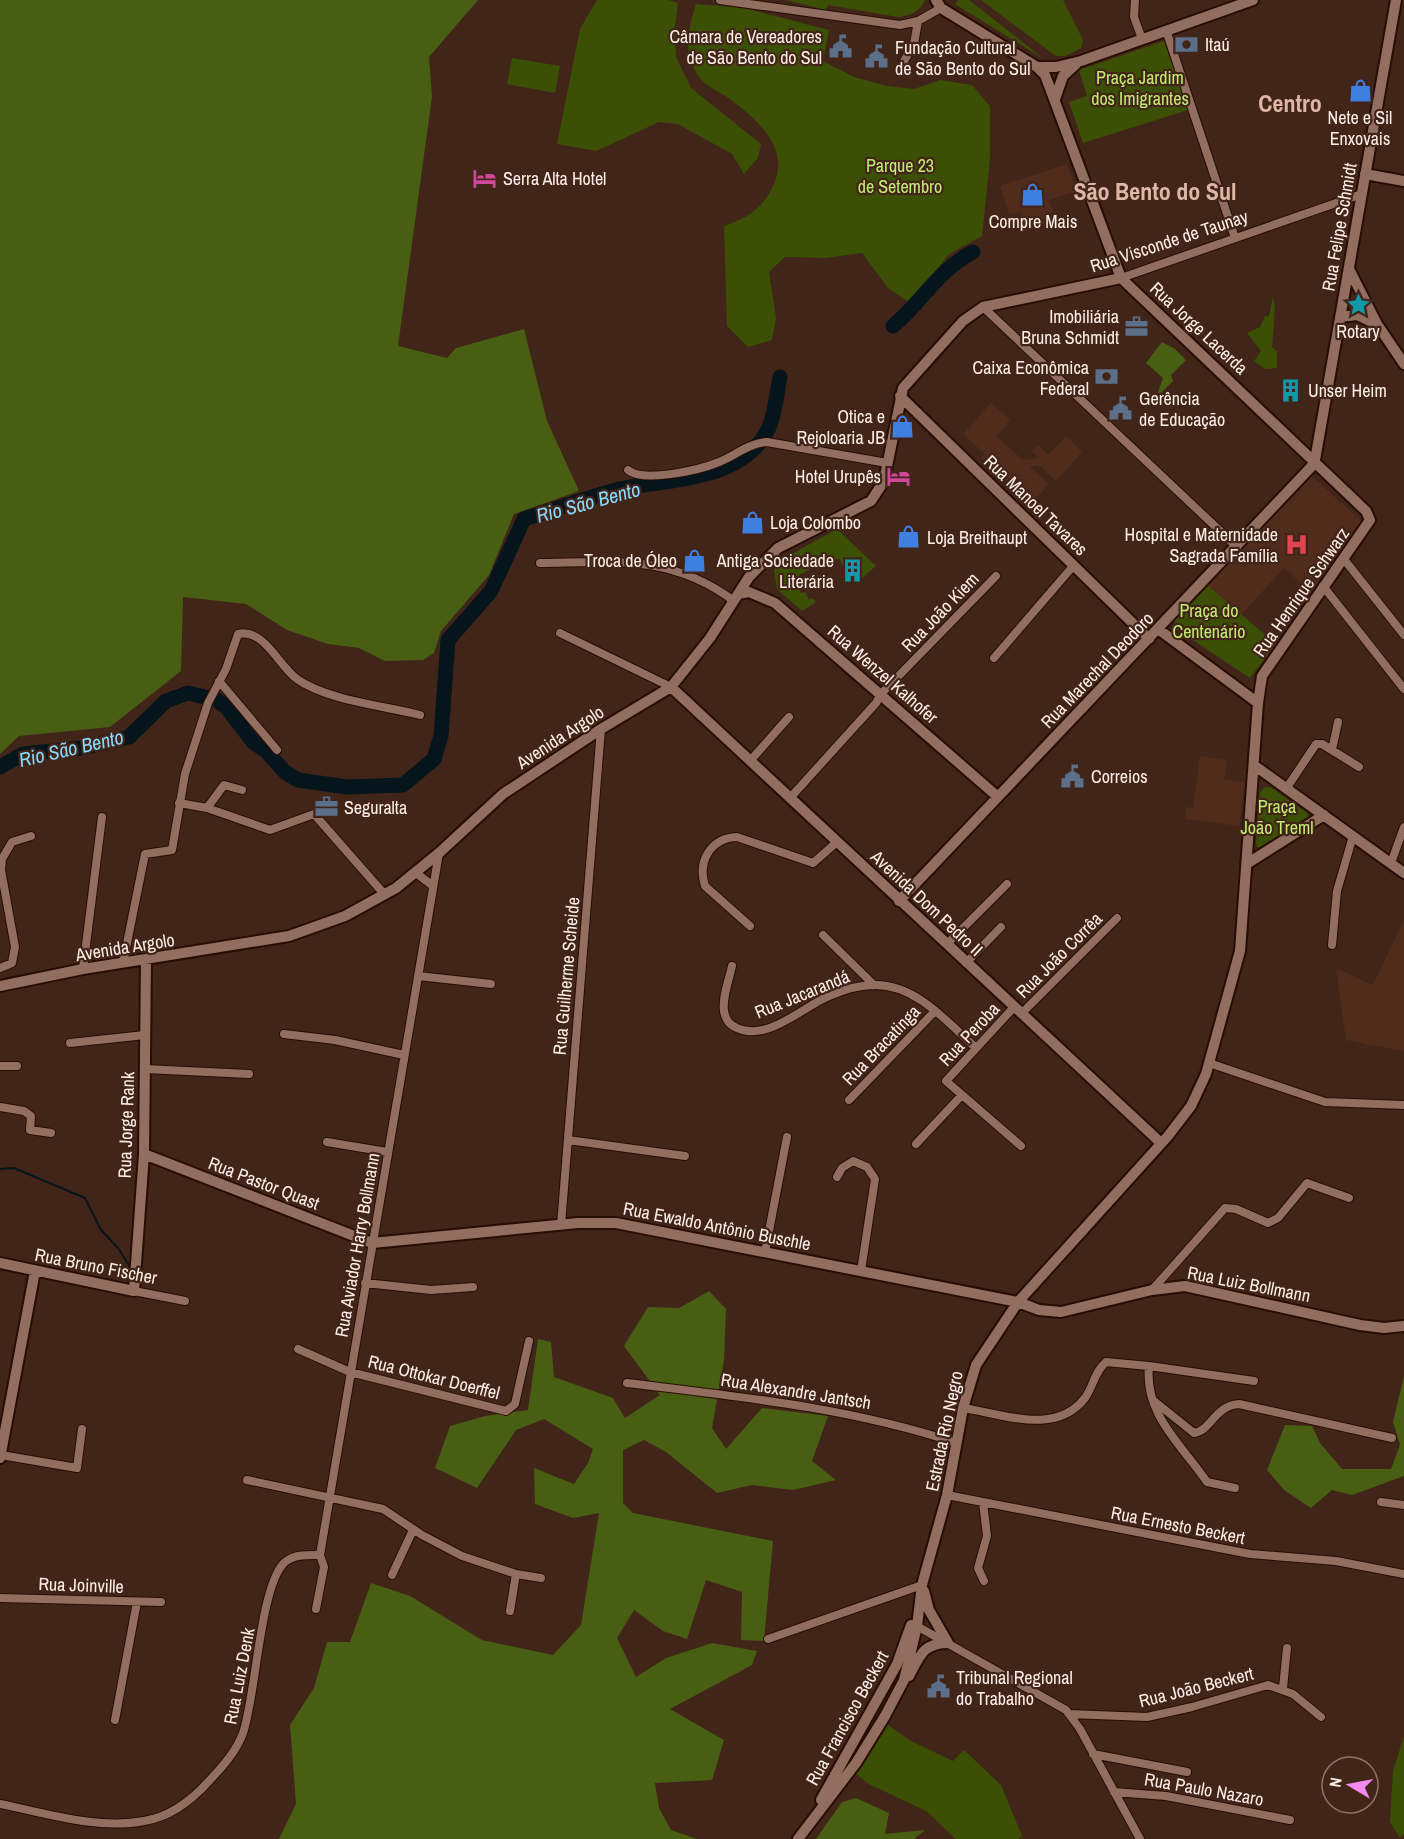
<svg xmlns="http://www.w3.org/2000/svg" width="1404" height="1839" viewBox="0 0 1404 1839" font-family="'Archivo Narrow',sans-serif">
<rect width="100%" height="100%" fill="#422519"/>
<path fill="#502c1d" d="M 1067,164 L 1076,191 L 1049,200 L 1056,220 L 1037,226 L 1035,221 L 1026,224 L 1021,211 L 1009,214 L 1000,186 Z
M 991,403 L 1010,420 L 997,437 L 1023,460 L 1039,458 L 1032,451 L 1038,445 L 1048,455 L 1066,436 L 1082,452 L 1056,481 L 1040,466 L 1029,466 L 1049,484 L 1031,504 L 981,458 L 985,454 L 963,434 Z
M 1310,475 L 1362,521 L 1311,592 L 1284,568 L 1240,616 L 1208,586 Z
M 1200,756 L 1227,760 L 1224,779 L 1245,782 L 1239,826 L 1185,819 L 1186,807 L 1193,808 Z
M 1404,920 L 1404,1051 L 1346,1040 L 1336,968 L 1373,985 Z"/>
<path fill="#3b5004" d="M 597,0 L 668,0 L 678,3 L 675,27 L 676,57 L 691,88 L 761,144 L 758,158 L 744,174 L 732,154 L 678,124 L 659,122 L 596,151 L 557,144 L 580,29 Z
M 786,0 L 925,0 C 920,12 909,16 898,17 L 828,5 L 826,10 Z
M 958,0 L 969,0 L 1044,59 L 955,4 Z
M 981,0 L 1063,0 L 1083,40 L 1081,48 L 1065,56 L 1056,56 Z
M 696,4 L 743,8 L 829,30 L 823,61 L 854,77 L 887,86 L 914,89 L 940,80 L 972,85 L 990,106 L 990,158 L 982,236 L 949,254 L 910,303 L 888,288 L 862,253 L 825,258 L 785,257 L 769,272 L 776,318 L 772,340 L 748,347 L 727,326 L 724,226 C 748,218 764,207 774,184 C 790,147 757,120 730,99 C 721,92 706,87 700,78 C 682,55 688,29 696,4 Z
M 1164,41 L 1188,110 L 1083,143 L 1069,102 L 1087,96 L 1079,70 Z
M 512,58 L 560,66 L 555,93 L 507,84 Z
M 1273,296 L 1275,309 L 1272,347 L 1277,351 L 1277,368 L 1265,369 L 1254,361 L 1261,351 L 1247,333 L 1260,327 L 1265,316 L 1269,316 Z
M 837,529 L 876,566 L 862,578 L 858,561 L 842,566 L 840,559 L 812,561 L 814,567 L 794,578 L 801,593 L 805,592 L 809,600 L 812,598 L 816,602 L 802,611 L 777,589 L 774,570 L 781,560 Z
M 1208,586 L 1276,644 L 1250,678 L 1175,628 L 1175,620 Z
M 1265,787 L 1272,788 L 1307,813 L 1309,818 L 1262,849 L 1257,847 L 1256,843 L 1260,792 Z
M 888,1725 L 911,1741 L 953,1761 L 964,1750 L 1001,1785 L 1022,1836 L 1018,1839 L 956,1839 L 926,1811 L 869,1784 L 856,1774 Z
M 1404,1736 L 1404,1834 L 1400,1838 L 1390,1822 L 1393,1771 Z"/>
<path fill="#485e13" d="M 0,0 L 478,0 L 429,57 L 432,97 L 398,346 L 447,358 L 456,348 L 524,329 L 547,421 L 579,491 L 514,514 L 489,575 L 441,631 L 434,653 L 423,660 L 385,661 L 359,648 L 328,644 L 287,630 L 246,604 L 183,597 L 181,671 L 110,727 L 19,736 L 0,754 Z
M 1162,342 L 1175,349 L 1186,360 L 1171,375 L 1173,381 L 1160,394 L 1158,392 L 1163,378 L 1146,363 Z
M 709,1291 L 726,1309 L 724,1360 L 712,1428 L 726,1449 L 762,1408 L 828,1416 L 812,1461 L 836,1480 L 793,1490 L 752,1485 L 717,1493 L 666,1452 L 644,1440 L 623,1450 L 623,1503 L 633,1513 L 773,1541 L 764,1641 L 741,1640 L 742,1592 L 706,1580 L 687,1639 L 663,1631 L 634,1610 L 617,1638 L 636,1677 L 666,1658 L 712,1643 L 757,1651 L 752,1665 L 670,1709 L 724,1740 L 712,1780 L 655,1783 L 659,1808 L 671,1830 L 697,1839 L 279,1839 L 296,1804 L 290,1725 L 314,1688 L 327,1642 L 350,1642 L 371,1583 L 410,1596 L 482,1640 L 553,1655 L 581,1625 L 599,1513 L 573,1518 L 535,1504 L 534,1468 L 574,1484 L 588,1463 L 593,1449 L 544,1419 L 516,1430 L 477,1488 L 435,1468 L 450,1426 L 485,1416 L 528,1410 L 538,1339 L 551,1342 L 554,1377 L 613,1398 L 625,1418 L 660,1395 L 624,1346 L 648,1307 L 679,1308 Z
M 1404,1376 L 1404,1476 L 1352,1495 L 1332,1490 L 1311,1508 L 1284,1490 L 1267,1470 L 1285,1425 L 1312,1426 L 1320,1443 L 1342,1469 L 1391,1469 L 1400,1445 L 1393,1422 Z
M 856,1798 L 889,1813 L 885,1834 L 925,1830 L 914,1839 L 816,1839 L 842,1802 Z"/>
<g fill="none" stroke-linecap="round" stroke-linejoin="round">
<path stroke="#06151c" stroke-width="2" d="M 0,1169 L 14,1168 L 85,1198 L 101,1230 L 118,1248 L 130,1267"/>
<path stroke="#06151c" stroke-width="15" d="M 893,326 C 922,302 938,270 973,252
M 0,767 L 23,754 L 82,748 L 129,737 L 166,701 L 188,693 L 217,700 L 226,707 L 253,742 L 266,751 L 285,772 L 298,780 L 347,787 L 403,785 L 434,759 L 441,736 L 448,640 L 491,591 L 524,519 C 556,509 588,497 620,489 C 668,479 732,482 763,438 C 775,422 776,396 780,377"/>
<defs>
<path id="street" d="M 720,0 L 900,25 L 918,21 L 941,8
M 1135,0 L 1134,17 L 1142,39
M 1166,30 L 1235,238
M 900,68 L 914,44 L 918,21
M 1121,278 L 1362,194
M 983,307 L 1237,547
M 628,470 C 643,483 700,470 719,462 C 736,455 749,443 767,442 L 887,463
M 1343,558 L 1404,635
M 540,563 C 614,562 671,554 734,601
M 1323,586 L 1404,689
M 560,633 L 671,687
M 994,658 L 1074,565
M 219,681 L 277,750
M 1332,750 L 1338,722
M 750,761 L 789,717
M 1286,789 L 1316,744 L 1322,744 L 1359,767
M 790,798 L 876,703 L 881,694 L 996,576
M 179,803 L 207,808 L 270,830 L 314,814 L 385,895
M 207,808 L 224,785 L 242,790
M 1391,863 L 1404,827
M 416,873 L 433,886
M 750,926 L 705,886 C 697,861 711,838 737,837 L 813,863 L 837,842
M 823,935 L 874,985
M 947,944 L 1007,884
M 1332,945 L 1337,891 L 1353,836
M 123,963 L 145,854 L 172,850 L 185,774 L 208,703 L 226,669 L 238,634 C 264,628 278,665 297,679 C 326,700 385,706 420,715
M 966,963 L 1001,927
M 732,966 C 729,980 722,997 724,1011 C 725,1017 728,1023 733,1026 C 765,1045 802,1007 829,996 C 843,990 859,985 874,985 C 916,984 947,1022 976,1048
M 0,968 L 12,963 L 15,947 L 1,870 L 2,859 L 12,842 L 31,836
M 83,969 L 102,817
M 418,976 L 491,984
M 1014,1007 L 946,1081 L 1021,1146
M 1021,1014 L 1117,918
M 284,1034 L 335,1040 L 404,1055
M 70,1043 L 145,1035
M 1209,1063 L 1325,1102 L 1404,1105
M 0,1066 L 17,1066
M 145,1069 L 249,1074
M 849,1100 L 935,1011
M 0,1107 L 24,1111 L 31,1116 L 30,1130 L 51,1133
M 568,1140 L 685,1156
M 327,1142 L 387,1152
M 916,1144 L 962,1095
M 837,1177 L 842,1168 L 853,1161 L 867,1167 L 875,1179 L 861,1271
M 561,1225 L 601,729
M 765,1252 L 787,1137
M 365,1283 L 431,1290 L 473,1287
M 1152,1290 L 1225,1208 L 1236,1209 L 1268,1223 L 1278,1218 L 1307,1183 L 1349,1198
M 134,1291 L 185,1301
M 298,1349 L 350,1372 L 506,1411 L 515,1404 L 529,1341
M 1149,1366 L 1254,1381
M 627,1383 C 741,1397 847,1407 957,1443
M 1154,1401 L 1194,1433 C 1212,1430 1214,1406 1239,1404 L 1392,1438
M 963,1408 C 1003,1414 1056,1436 1085,1398 C 1093,1387 1095,1371 1106,1362 L 1149,1366 C 1144,1415 1182,1445 1207,1482 L 1235,1488
M 1,1455 L 77,1468 L 82,1429
M 247,1480 L 383,1509 L 422,1535 L 462,1556 L 516,1574 L 541,1578
M 947,1495 L 1250,1554 L 1336,1561 L 1404,1574
M 983,1502 L 987,1536 L 978,1568 L 984,1581
M 1381,1502 L 1404,1505
M 392,1575 L 413,1530
M 0,1598 L 161,1602
M 316,1609 L 324,1567 L 320,1555 L 439,853
M 510,1611 L 516,1574
M 915,1625 L 1066,1710 L 1080,1729 L 1140,1839
M 768,1639 L 922,1585
M 1283,1688 L 1287,1648
M 1069,1714 L 1147,1717 L 1192,1707 L 1268,1685 L 1293,1694 L 1321,1717
M 115,1720 L 137,1602
M 1093,1754 L 1187,1772
M 1114,1792 L 1166,1796 L 1290,1820
M 0,1804 C 45,1813 98,1830 144,1821 C 170,1817 192,1800 209,1781 C 222,1767 236,1752 243,1733 C 256,1696 260,1584 285,1562 C 295,1554 308,1555 320,1555"/>
<path id="secondary" d="M 1037,67 L 1056,67 L 1081,61 L 1253,0
M 1055,99 L 1063,76 L 1076,64
M 1365,174 L 1404,181
M 1349,269 L 1377,324 L 1404,364
M 1340,317 L 1357,315 L 1376,324
M 900,396 L 1149,639
M 738,594 L 749,592 L 775,603 L 998,797
M 1158,629 L 1258,703
M 671,687 L 1161,1143
M 1255,766 L 1404,873
M 1248,863 L 1324,815
M 899,901 L 1312,466 L 1315,460 L 1396,0
M 0,986 L 83,969 L 289,936 L 345,916 L 396,888 L 439,853 L 503,794 L 601,729 L 671,687 L 710,638 L 749,577 L 778,548 L 871,501 L 884,481 L 903,388 L 963,321 L 983,307 L 1121,278
M 144,1154 L 372,1243 L 578,1223 L 616,1223 L 1018,1302 L 1039,1310 L 1061,1312 L 1152,1290 L 1185,1286 L 1360,1325 L 1384,1328 L 1404,1326
M 0,1263 L 134,1291 L 144,1154 L 146,960
M 0,1458 L 35,1271
M 909,1676 C 920,1656 923,1643 948,1643 L 929,1610 L 924,1591
M 821,1800 L 897,1664 L 911,1625
M 798,1839 L 856,1763 L 885,1716 L 904,1680 L 917,1626 L 922,1585 L 947,1495 L 963,1408 L 976,1365 L 1018,1302 L 1168,1136 L 1191,1106 L 1206,1074 L 1240,951 L 1258,703 L 1262,676 L 1370,520 L 1366,511 L 1121,278 L 1045,75 L 1037,67 L 941,8 L 936,0"/>
</defs>
<use href="#street" stroke="#280d03" stroke-width="10"/>
<use href="#secondary" stroke="#280d03" stroke-width="14"/>
<use href="#street" stroke="#916e60" stroke-width="8"/>
<use href="#secondary" stroke="#916e60" stroke-width="10"/>
</g>
<defs>
<symbol id="bank-bare" viewBox="-9 -9 18 18"><path d="M-6-4H6V4H-6ZM0-2.3a2.3 2.3 0 1 0 0 4.6a2.3 2.3 0 1 0 0-4.6Z" fill="#5c6f8a" stroke="#422519" stroke-width="2.5" paint-order="stroke"/></symbol>
<symbol id="civic-bare" viewBox="-9 -9 18 18"><path d="M-.6-6.5H3V-4.5H.6V-3L4-1V1h2V6H-6V1h2V-1L-.6-3ZM-1.2 2.5V6h2.4V2.5Z" fill="#5c6f8a" stroke="#422519" stroke-width="2.5" paint-order="stroke"/></symbol>
<symbol id="shop-bare" viewBox="-9 -9 18 18"><path d="M-5-2.5h2.3a2.7 3.5 0 0 1 5.4 0H5L5.5 6h-11ZM-1.5-2.5h3a1.5 2.3 0 0 0-3 0Z" fill="#3f7fe0" stroke="#422519" stroke-width="2.5" paint-order="stroke"/></symbol>
<symbol id="hotel-bare" viewBox="-9 -9 18 18"><path d="M-6-4.5h1.5V1H6V5H4.5V3h-9V5H-6ZM-4 0a1.8 1.8 0 1 1 3.6 0ZM.5 0V-2.5h3Q6-2.5 6 0Z" fill="#d1479c" stroke="#422519" stroke-width="2.5" paint-order="stroke"/></symbol>
<symbol id="sight-bare" viewBox="-9 -9 18 18"><path d="M0-6L1.8-2.2L6-1.7L2.9 1.2L3.7 5.4L0 3.3L-3.7 5.4L-2.9 1.2L-6-1.7L-1.8-2.2Z" fill="#0f9aa8" stroke="#422519" stroke-width="2.5" paint-order="stroke"/></symbol>
<symbol id="office-bare" viewBox="-9 -9 18 18"><path d="M-6-3h4V-5.5h4V-3h4V5H-6ZM-1-4.5V-3h2v-1.5ZM-6 0V1H6V0Z" fill="#5c6f8a" stroke="#422519" stroke-width="2.5" paint-order="stroke"/></symbol>
<symbol id="building-bare" viewBox="-9 -9 18 18"><path d="M-4-6H4V6H1V3H-1V6H-4ZM-2.5-4.3h1.7v1.8h-1.7ZM.8-4.3h1.7v1.8H.8ZM-2.5-1h1.7V.8h-1.7ZM.8-1h1.7V.8H.8Z" fill="#0f9aa8" stroke="#422519" stroke-width="2.5" paint-order="stroke"/></symbol>
<symbol id="hospital-bare" viewBox="-9 -9 18 18"><path d="M-5-5h3v3.5h4V-5h3V5h-3V1.5h-4V5h-3Z" fill="#e0444e" stroke="#422519" stroke-width="2.5" paint-order="stroke"/></symbol>
</defs>
<g fill-rule="evenodd">
<use href="#bank-bare" x="1170" y="28" width="33" height="33"/>
<use href="#civic-bare" x="824" y="30" width="33" height="33"/>
<use href="#civic-bare" x="860" y="40" width="33" height="33"/>
<use href="#shop-bare" x="1344" y="74" width="33" height="33"/>
<use href="#hotel-bare" x="468" y="162" width="33" height="33"/>
<use href="#shop-bare" x="1016" y="178" width="33" height="33"/>
<use href="#sight-bare" x="1342" y="288" width="33" height="33"/>
<use href="#office-bare" x="1120" y="310" width="33" height="33"/>
<use href="#bank-bare" x="1090" y="360" width="33" height="33"/>
<use href="#building-bare" x="1274" y="374" width="33" height="33"/>
<use href="#civic-bare" x="1104" y="392" width="33" height="33"/>
<use href="#shop-bare" x="886" y="410" width="33" height="33"/>
<use href="#hotel-bare" x="882" y="460" width="33" height="33"/>
<use href="#shop-bare" x="736" y="506" width="33" height="33"/>
<use href="#shop-bare" x="892" y="520" width="33" height="33"/>
<use href="#hospital-bare" x="1280" y="528" width="33" height="33"/>
<use href="#shop-bare" x="678" y="544" width="33" height="33"/>
<use href="#building-bare" x="836" y="554" width="33" height="33"/>
<use href="#civic-bare" x="1056" y="760" width="33" height="33"/>
<use href="#office-bare" x="310" y="790" width="33" height="33"/>
<use href="#civic-bare" x="922" y="1670" width="33" height="33"/>
</g>
<g text-anchor="middle" dominant-baseline="central" stroke-width="4.5" stroke-linejoin="round" paint-order="stroke">
<g font-size="18" fill="#feeee7" stroke="#422519" text-anchor="start">
<text x="822" y="36" text-anchor="end">Câmara de Vereadores<tspan x="822" dy="21">de São Bento do Sul</tspan></text>
<text x="1205" y="44">Itaú</text>
<text x="895" y="47">Fundação Cultural<tspan x="895" dy="21">de São Bento do Sul</tspan></text>
<text x="1360" y="117" text-anchor="middle">Nete e Sil<tspan x="1360" dy="21">Enxovais</tspan></text>
<text x="503" y="178">Serra Alta Hotel</text>
<text x="1033" y="221" text-anchor="middle">Compre Mais</text>
<text x="1119" y="316" text-anchor="end">Imobiliária<tspan x="1119" dy="21">Bruna Schmidt</tspan></text>
<text x="1358" y="331" text-anchor="middle">Rotary</text>
<text x="1089" y="367" text-anchor="end">Caixa Econômica<tspan x="1089" dy="21">Federal</tspan></text>
<text x="1308" y="390">Unser Heim</text>
<text x="1139" y="398">Gerência<tspan x="1139" dy="21">de Educação</tspan></text>
<text x="885" y="416" text-anchor="end">Otica e<tspan x="885" dy="21">Rejoloaria JB</tspan></text>
<text x="881" y="476" text-anchor="end">Hotel Urupês</text>
<text x="770" y="522">Loja Colombo</text>
<text x="1278" y="534" text-anchor="end">Hospital e Maternidade<tspan x="1278" dy="21">Sagrada Família</tspan></text>
<text x="927" y="537">Loja Breithaupt</text>
<text x="677" y="560" text-anchor="end">Troca de Óleo</text>
<text x="834" y="560" text-anchor="end">Antiga Sociedade<tspan x="834" dy="21">Literária</tspan></text>
<text x="1091" y="776">Correios</text>
<text x="344" y="807">Seguralta</text>
<text x="956" y="1677">Tribunal Regional<tspan x="956" dy="21">do Trabalho</tspan></text>
</g>
<g font-size="18" fill="#c3ed72" stroke="#422519">
<text x="1140" y="77">Praça Jardim<tspan x="1140" dy="21">dos Imigrantes</tspan></text>
<text x="900" y="165">Parque 23<tspan x="900" dy="21">de Setembro</tspan></text>
<text x="1209" y="610">Praça do<tspan x="1209" dy="21">Centenário</tspan></text>
<text x="1277" y="806">Praça<tspan x="1277" dy="21">João Treml</tspan></text>
</g>
<g font-size="18" fill="#feeee7" stroke="#422519">
<text transform="translate(1339 227) rotate(-80)">Rua Felipe Schmidt</text>
<text transform="translate(1169 241) rotate(-18)">Rua Visconde de Taunay</text>
<text transform="translate(1199 328) rotate(43)">Rua Jorge Lacerda</text>
<text transform="translate(1036 505) rotate(44)">Rua Manoel Tavares</text>
<text transform="translate(1301 592) rotate(-55)">Rua Henrique Schwarz</text>
<text transform="translate(940 612) rotate(-46)">Rua João Kiem</text>
<text transform="translate(1097 670) rotate(-46)">Rua Marechal Deodoro</text>
<text transform="translate(883 674) rotate(41)">Rua Wenzel Kalhofer</text>
<text transform="translate(560 737) rotate(-33)">Avenida Argolo</text>
<text transform="translate(927 903) rotate(43)">Avenida Dom Pedro II</text>
<text transform="translate(125 947) rotate(-9)">Avenida Argolo</text>
<text transform="translate(1059 955) rotate(-45)">Rua João Corrêa</text>
<text transform="translate(566 976) rotate(-85)">Rua Guilherme Scheide</text>
<text transform="translate(802 994) rotate(-22)">Rua Jacarandá</text>
<text transform="translate(969 1034) rotate(-47)">Rua Peroba</text>
<text transform="translate(881 1045) rotate(-46)">Rua Bracatinga</text>
<text transform="translate(126 1125) rotate(-88)">Rua Jorge Rank</text>
<text transform="translate(264 1183) rotate(21)">Rua Pastor Quast</text>
<text transform="translate(717 1226) rotate(11)">Rua Ewaldo Antônio Buschle</text>
<text transform="translate(357 1245) rotate(-80)">Rua Aviador Harry Bollmann</text>
<text transform="translate(96 1266) rotate(11)">Rua Bruno Fischer</text>
<text transform="translate(1249 1284) rotate(11)">Rua Luiz Bollmann</text>
<text transform="translate(434 1377) rotate(14)">Rua Ottokar Doerffel</text>
<text transform="translate(796 1391) rotate(9)">Rua Alexandre Jantsch</text>
<text transform="translate(944 1431) rotate(-78)">Estrada Rio Negro</text>
<text transform="translate(1178 1525) rotate(11)">Rua Ernesto Beckert</text>
<text transform="translate(81 1585) rotate(2)">Rua Joinville</text>
<text transform="translate(239 1676) rotate(-79)">Rua Luiz Denk</text>
<text transform="translate(1196 1687) rotate(-14)">Rua João Beckert</text>
<text transform="translate(847 1718) rotate(-61)">Rua Francisco Beckert</text>
<text transform="translate(1204 1789) rotate(10)">Rua Paulo Nazaro</text>
</g>
<g font-size="20" font-style="italic" fill="#87d9fd" stroke="#422519">
<text transform="translate(588 502) rotate(-15)">Rio São Bento</text>
<text transform="translate(71 748) rotate(-13)">Rio São Bento</text>
</g>
<g font-size="24" font-weight="bold" fill="#ddb6a7" stroke="#422519">
<text x="1290" y="103">Centro</text>
<text x="1155" y="191">São Bento do Sul</text>
</g>
</g>
<g transform="translate(1350 1785) rotate(280)"><circle r="28" fill="#422519" stroke="#8d756b" stroke-width="1.5"/>
<path d="M0-4.5L10 22L0 15L-10 22Z" fill="#f38af1"/>
<text y="-9" font-size="16" font-weight="bold" text-anchor="middle" fill="#feeee7">N</text>
</g>
</svg>
